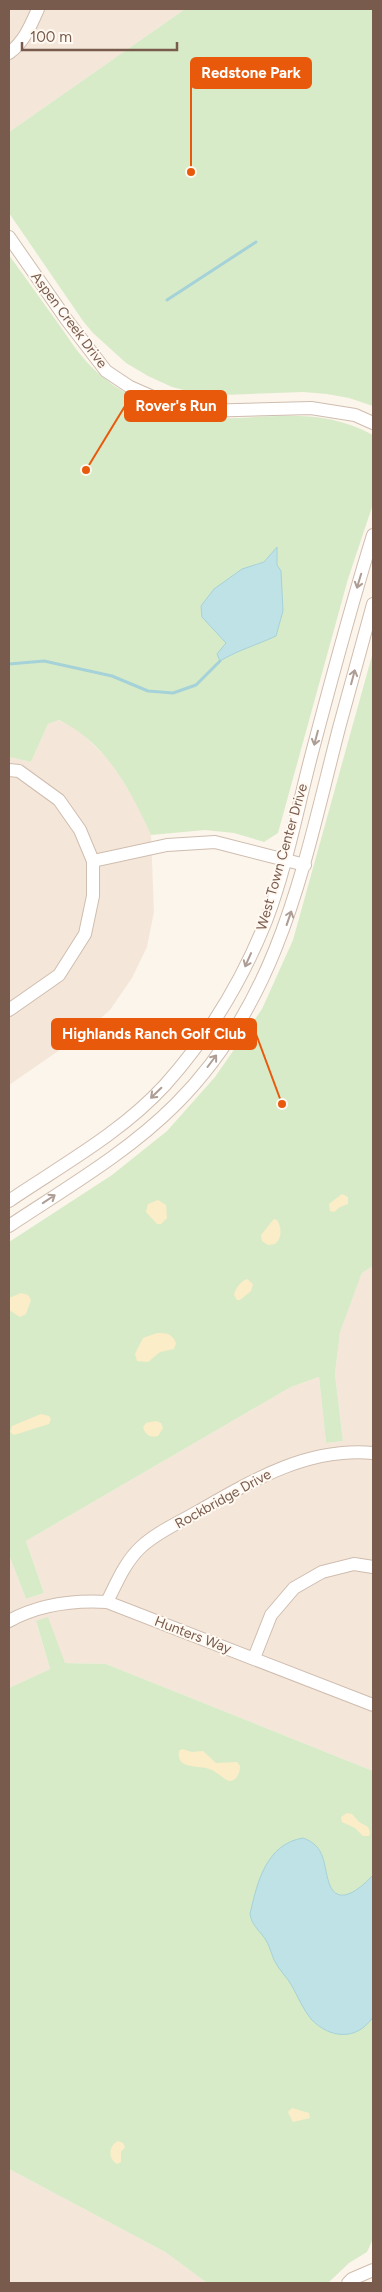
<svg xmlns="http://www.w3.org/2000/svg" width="382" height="2292" viewBox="0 0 382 2292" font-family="Figtree,sans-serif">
<rect width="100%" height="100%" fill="#fcf5eb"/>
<path fill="#f4e7d9" d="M 9,9 L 185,9 L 9,132 Z
M 58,720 L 76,728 L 111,762 L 136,802 L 151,835 L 154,912 L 147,947 L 132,978 L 110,1010 L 83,1034 L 9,1085 L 9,757 L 31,762 L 48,724 Z
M 373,1266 L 373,1771 L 106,1664 L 64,1663 L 36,1622 L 50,1669 L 9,1688 L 9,1555 L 26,1599 L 44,1593 L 26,1541 L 291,1387 L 319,1377 L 326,1443 L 343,1441 L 335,1374 L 340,1331 L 362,1273 Z
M 9,2169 L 165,2252 L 207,2283 L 9,2283 Z"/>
<path fill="#d8ebc8" d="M 185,9 L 373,9 L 373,406 L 349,398 L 327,394 L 303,392 L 224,395 L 199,394 L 172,387 L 148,376 L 126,363 L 93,333 L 83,321 L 9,213 L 9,132 Z
M 9,255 C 26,279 43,302 60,326 C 68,337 76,350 85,360 C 124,404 183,420 240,418 C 288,415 329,411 373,435 L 373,504 L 348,579 L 278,833 L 264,842 L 234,833 L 205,830 L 151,835 C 130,789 106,743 59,720 L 48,724 L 31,762 L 9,757 Z
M 373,652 L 373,1266 L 362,1273 L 340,1332 L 335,1374 L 343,1441 L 326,1443 L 319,1377 L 291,1387 L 26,1541 L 44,1593 L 26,1599 L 9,1555 L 9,1242 L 112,1175 L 167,1131 L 215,1077 L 262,1009 L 293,940 Z
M 48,1617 L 65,1663 L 106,1664 L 373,1771 L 373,2077 L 372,2089 L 373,2239 L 367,2252 L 349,2263 L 328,2283 L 207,2283 L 165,2252 L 9,2169 L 9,1688 L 50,1669 L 36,1621 Z"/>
<path fill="#fbedc7" d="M 342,1194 L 348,1197 L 348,1204 L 340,1207 L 334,1212 L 330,1211 L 329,1204 Z
M 158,1200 L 166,1205 L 167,1218 L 161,1224 L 157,1224 L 146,1212 L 148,1204 Z
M 274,1219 L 277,1220 C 282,1228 282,1238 275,1244 L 268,1245 L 262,1241 L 261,1235 Z
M 247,1279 L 253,1284 L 251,1291 L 240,1300 L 237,1300 L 234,1295 C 235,1289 241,1281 247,1279 Z
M 21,1293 L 28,1295 L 31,1300 L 26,1314 L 20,1317 L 9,1310 L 9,1298 Z
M 157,1333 C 166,1333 172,1333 176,1343 L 174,1349 L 160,1352 L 148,1362 L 137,1361 L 135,1354 L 143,1338 Z
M 41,1414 L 49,1416 L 51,1419 L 49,1424 L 14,1435 L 10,1432 L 12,1426 Z
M 156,1421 L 161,1423 L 163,1428 L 158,1436 C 151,1438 145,1435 143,1427 L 146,1423 Z
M 182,1749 L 192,1752 L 203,1751 L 216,1763 L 237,1762 L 240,1766 C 240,1773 237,1780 230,1781 C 222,1779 217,1771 209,1769 C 198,1765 176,1770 179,1751 Z
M 347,1813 L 352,1814 L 359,1822 L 368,1827 L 370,1832 L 369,1836 L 363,1836 L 355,1828 L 342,1822 L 341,1817 Z
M 292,2108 L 309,2113 L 310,2118 L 293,2122 L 288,2112 Z
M 118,2141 L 123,2143 L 125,2147 L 121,2152 L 121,2162 L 117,2164 C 108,2159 108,2146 118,2141 Z"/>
<path fill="#bfe2e6" stroke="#a5d2d8" d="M 277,547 L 277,565 L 281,571 L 283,611 L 276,636 C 257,645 238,650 220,661 L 217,654 L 226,643 L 202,617 L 201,606 L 214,589 L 242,569 L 264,562 Z
M 303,1838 C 326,1846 323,1864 329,1883 C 338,1910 364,1885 373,1875 L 373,2017 C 357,2041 330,2039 311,2019 C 303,2009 298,1997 292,1986 C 287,1977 279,1970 274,1960 C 272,1955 270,1948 267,1942 C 261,1931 252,1927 250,1914 C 257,1883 266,1844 303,1838 Z"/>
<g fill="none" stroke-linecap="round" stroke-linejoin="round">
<path stroke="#a5d2d8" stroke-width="3" d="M 167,300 L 256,242
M 9,664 L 44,661 L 112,676 L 148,691 L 173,693 L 196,685 L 220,661"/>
<defs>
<path id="minor" d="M 9,53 C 24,42 31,25 38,9
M 9,237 L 66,319 L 106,371 L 130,387 L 164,402 L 200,411 L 311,408 L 355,415 L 373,423
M 9,770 L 19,771 L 59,800 L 80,830 L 93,861 L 93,896 L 85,934 L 59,975 L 9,1010
M 93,861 L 167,845 L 215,842 L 305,865
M 9,1201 C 62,1165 121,1133 165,1085 C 208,1037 242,981 266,921 C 287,866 298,805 313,749 C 332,677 351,606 373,535
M 9,1226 C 66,1188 127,1153 176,1104 C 280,1000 304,864 339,728 C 350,687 362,645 373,604
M 107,1602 C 117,1582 125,1562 141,1547 C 157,1532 180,1522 199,1511 C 253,1480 308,1447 373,1453
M 9,1621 C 40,1604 72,1600 107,1602 L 373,1705
M 254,1658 L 271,1615 L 294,1588 L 322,1572 L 354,1564 L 373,1567
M 348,2283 L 352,2279 L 373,2270"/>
</defs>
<use href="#minor" stroke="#cfbdaf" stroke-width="14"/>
<use href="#minor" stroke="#fff" stroke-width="12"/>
</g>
<defs><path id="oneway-shaft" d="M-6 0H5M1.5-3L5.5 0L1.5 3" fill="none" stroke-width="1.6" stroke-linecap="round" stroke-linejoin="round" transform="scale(1.25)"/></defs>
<g stroke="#ae9d94">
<use href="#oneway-shaft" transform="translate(359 581) rotate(107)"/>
<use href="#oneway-shaft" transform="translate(353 677) rotate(-75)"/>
<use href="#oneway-shaft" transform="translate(316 738) rotate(105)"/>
<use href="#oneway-shaft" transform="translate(289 918) rotate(-71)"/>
<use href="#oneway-shaft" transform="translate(248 960) rotate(114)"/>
<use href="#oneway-shaft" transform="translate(212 1061) rotate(-53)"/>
<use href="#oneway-shaft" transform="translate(156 1093) rotate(136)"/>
<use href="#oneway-shaft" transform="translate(49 1199) rotate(-34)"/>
</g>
<g text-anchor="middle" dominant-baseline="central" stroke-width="4" stroke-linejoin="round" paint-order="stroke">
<g font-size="14" fill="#785b4d" stroke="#fff9f1">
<text transform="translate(69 320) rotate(53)">Aspen Creek Drive</text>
<text transform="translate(282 857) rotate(-74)">West Town Center Drive</text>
<text transform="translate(223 1499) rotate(-29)">Rockbridge Drive</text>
<text transform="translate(193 1635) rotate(21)">Hunters Way</text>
</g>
</g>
<path fill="none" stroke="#e8590c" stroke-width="2" d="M191 172L191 73M86 470L125 406M282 1104L256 1034"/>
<g fill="#e8590c" stroke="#fff9f1" stroke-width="2">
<circle cx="191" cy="172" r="5"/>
<circle cx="86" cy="470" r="5"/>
<circle cx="282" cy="1104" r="5"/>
</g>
<g fill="#e8590c" stroke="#e8590c" stroke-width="2">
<rect x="191" y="58" width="120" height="30" rx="5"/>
<rect x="125" y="391" width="101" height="30" rx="5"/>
<rect x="52" y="1019" width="204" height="30" rx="5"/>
</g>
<g font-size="15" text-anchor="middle" font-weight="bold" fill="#fff">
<text x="251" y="78">Redstone Park</text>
<text x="176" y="411">Rover's Run</text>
<text x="154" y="1039">Highlands Ranch Golf Club</text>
</g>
<rect width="382" height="2292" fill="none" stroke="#785b4d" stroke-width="20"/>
<path d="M22 42v8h155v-8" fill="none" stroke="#785b4d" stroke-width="2.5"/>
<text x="30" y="42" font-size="15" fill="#785b4d" stroke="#fff9f1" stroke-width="4" paint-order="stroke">100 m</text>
</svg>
